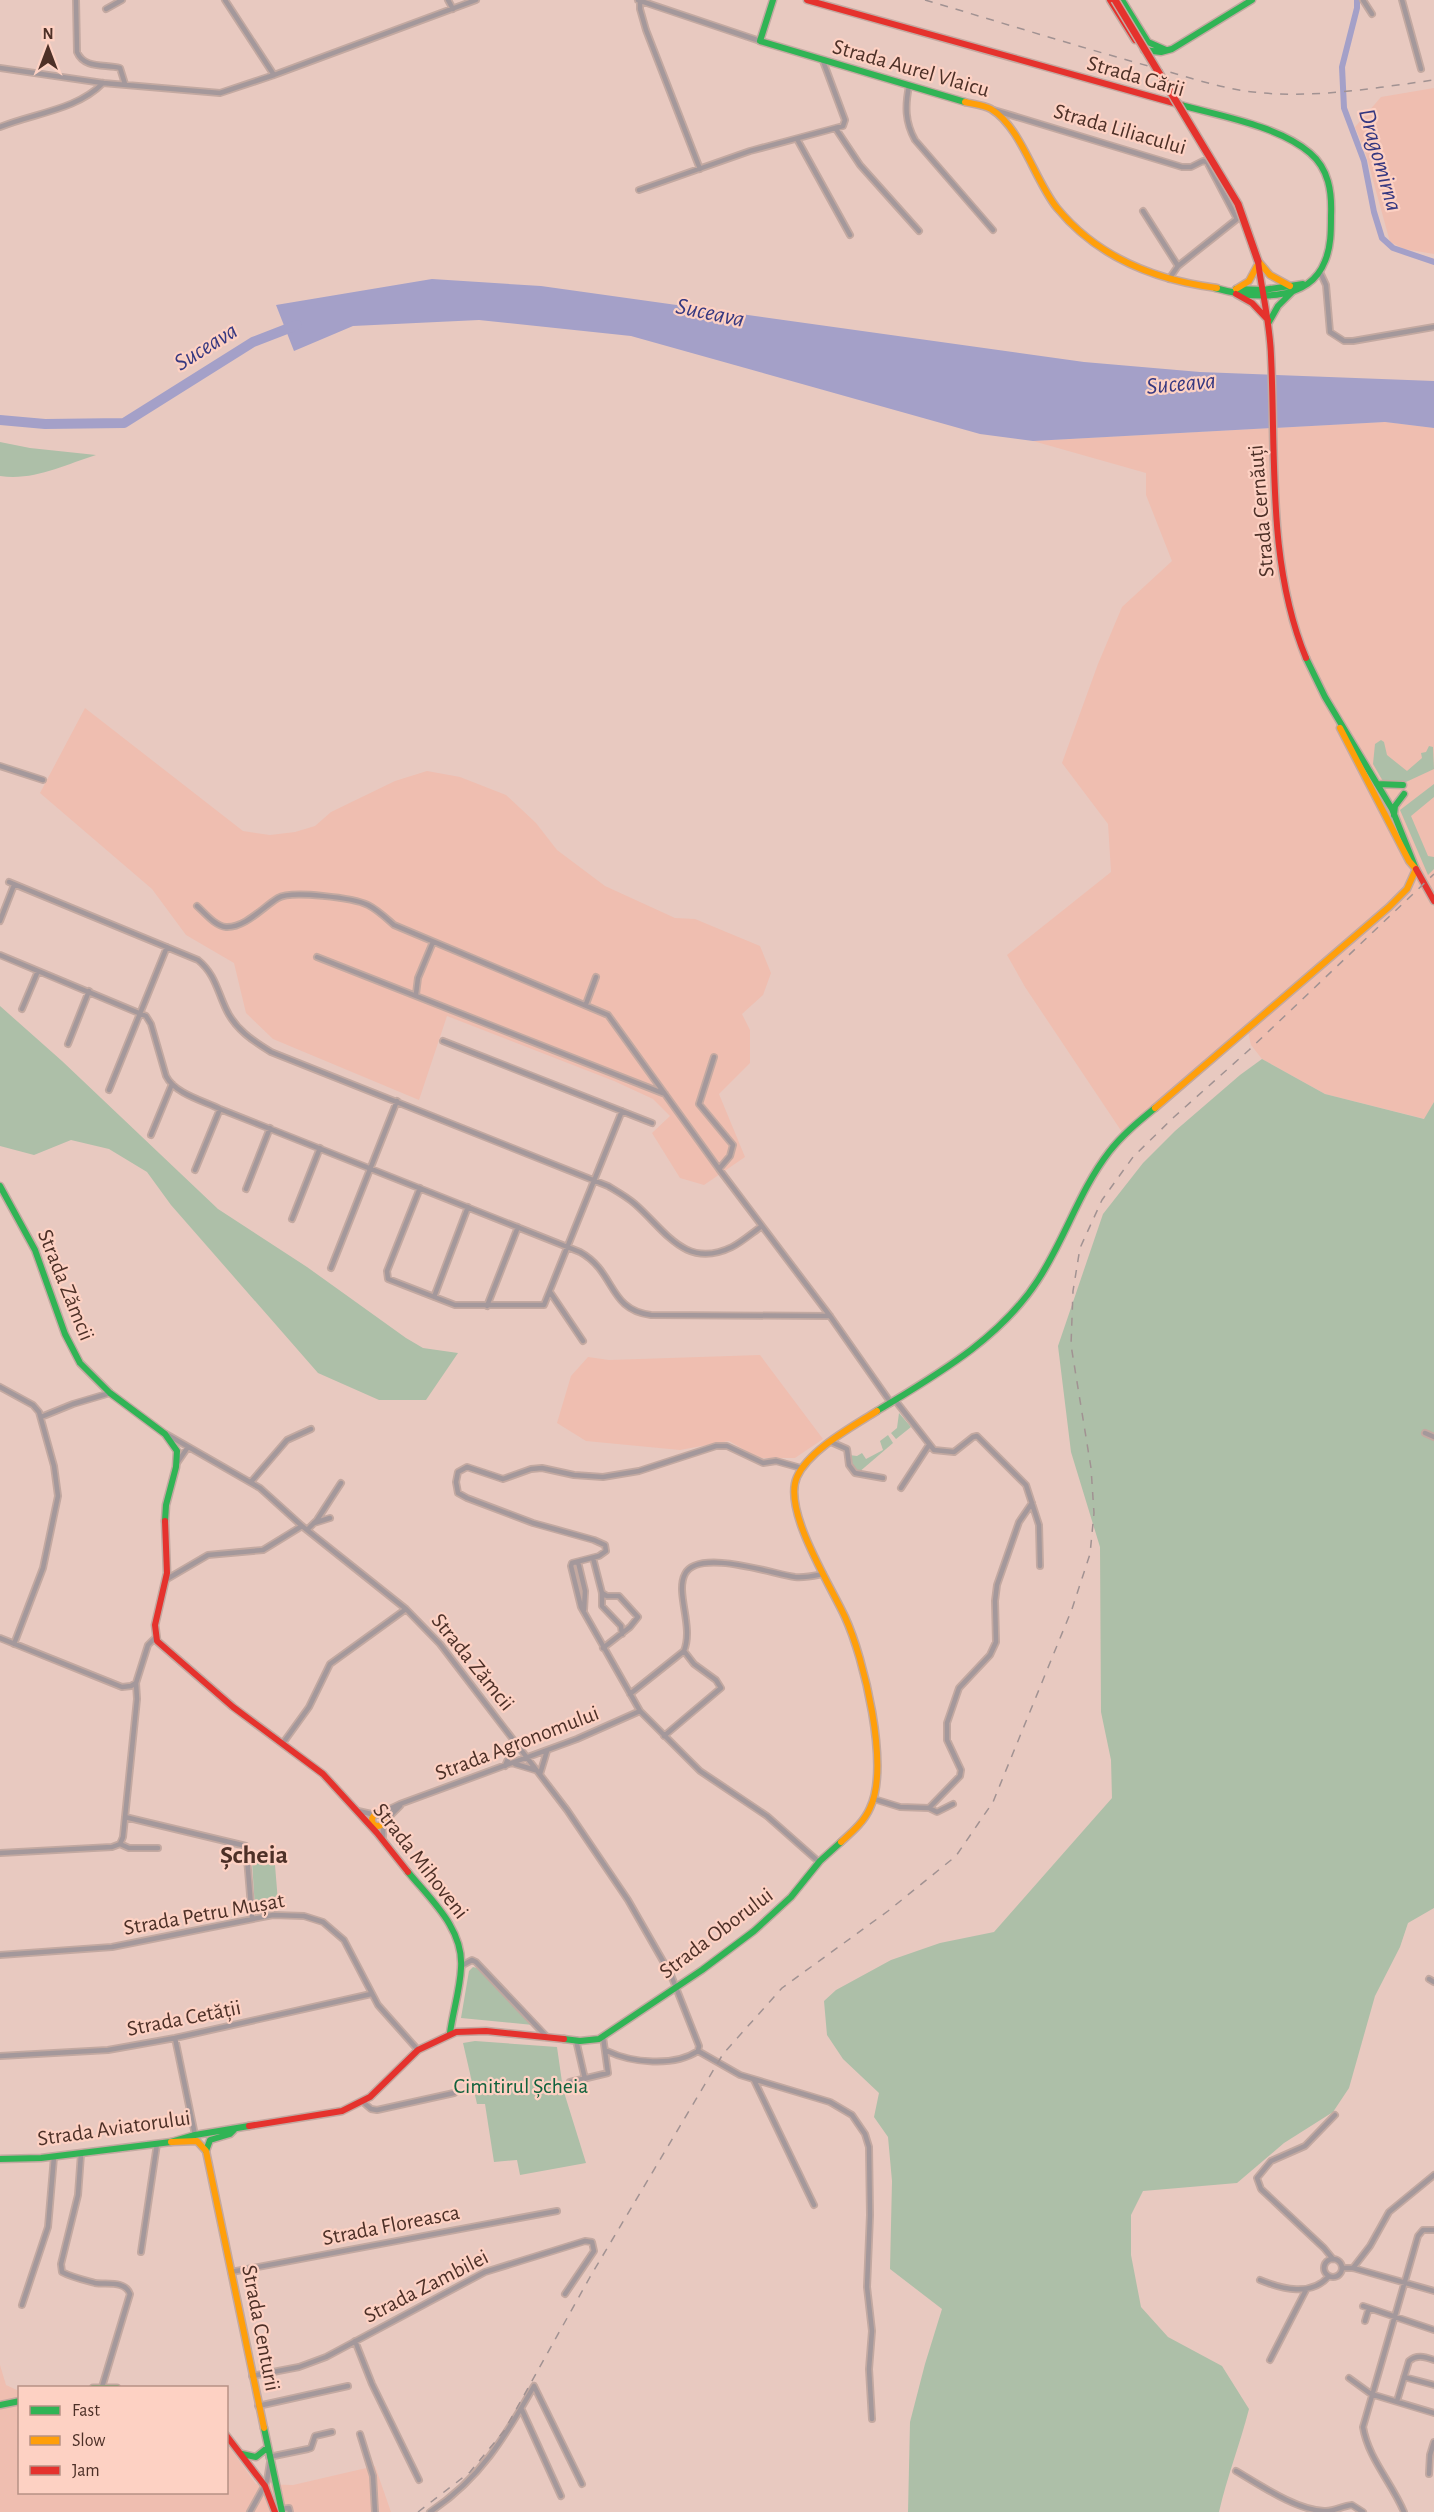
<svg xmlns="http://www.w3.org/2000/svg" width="1434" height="2512" viewBox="0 0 1434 2512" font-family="'Alegreya Sans',sans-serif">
<rect width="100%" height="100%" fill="#e8c9c0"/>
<path fill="#efbeb0" d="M 1434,88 L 1434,254 L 1404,249 L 1390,242 L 1365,151 L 1355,127 L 1381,97 Z
M 1385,422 L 1434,428 L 1434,1102 L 1425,1119 L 1325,1094 L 1262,1059 L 1251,1045 L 1248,1032 L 1226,1047 L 1126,1138 L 1025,987 L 1007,955 L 1111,872 L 1108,824 L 1062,763 L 1098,664 L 1122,607 L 1172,561 L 1146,495 L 1146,473 L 1033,441 Z
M 85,708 L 243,831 L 270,835 L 295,832 L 315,826 L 331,812 L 395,781 L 427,771 L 460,777 L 506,795 L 536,823 L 557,850 L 605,886 L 675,918 L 695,919 L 760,946 L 771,973 L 763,995 L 742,1014 L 750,1030 L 750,1063 L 719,1094 L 745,1157 L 704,1185 L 680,1178 L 652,1133 L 670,1116 L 653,1099 L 614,1081 L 447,1016 L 419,1100 L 273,1039 L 246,1013 L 234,963 L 186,935 L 152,889 L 40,793 Z
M 760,1355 L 823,1439 L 795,1458 L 758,1458 L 729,1441 L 680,1450 L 586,1441 L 557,1423 L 571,1376 L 588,1357 L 609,1360 Z
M 0,2365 L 6,2385 L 19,2391 L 20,2492 L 226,2492 L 227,2444 L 256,2484 L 293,2485 L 375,2466 L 391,2512 L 0,2512 Z"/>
<path fill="#adbfa8" d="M 0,442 L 30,448 L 96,455 C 64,465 34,481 0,476 Z
M 1381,740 L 1384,742 L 1387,755 L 1407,771 L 1422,758 L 1421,753 L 1426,752 L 1429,746 L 1433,747 L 1434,769 L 1406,782 L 1384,783 L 1373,764 L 1375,744 Z
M 1434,784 L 1434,797 L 1411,816 L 1428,856 L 1434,857 L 1434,869 L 1428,875 L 1400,810 Z
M 0,1006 L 62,1061 L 218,1209 L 307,1267 L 406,1338 L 423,1348 L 458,1353 L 426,1400 L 379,1400 L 318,1373 L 171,1205 L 147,1172 L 109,1149 L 71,1140 L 34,1155 L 0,1146 Z
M 1262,1059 L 1325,1094 L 1424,1119 L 1434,1102 L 1434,1908 L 1408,1923 L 1400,1947 L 1375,1996 L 1349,2088 L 1333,2112 L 1284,2143 L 1237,2183 L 1143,2191 L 1131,2215 L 1131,2255 L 1141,2307 L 1168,2337 L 1222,2366 L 1249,2409 C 1240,2444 1227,2477 1219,2512 L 908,2512 L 910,2422 L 925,2364 L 942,2309 L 890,2269 L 892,2181 L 888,2137 L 874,2117 L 879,2093 L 843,2059 L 827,2035 L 824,2001 L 836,1990 L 891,1960 L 940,1943 L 994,1932 L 1112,1798 L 1111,1760 L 1101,1712 L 1100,1547 L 1071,1452 L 1058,1346 L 1103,1214 L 1143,1163 L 1175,1131 L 1240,1075 Z
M 899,1413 L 911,1427 L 896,1439 L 891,1433 L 897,1428 Z
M 888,1435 L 893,1443 L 858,1473 L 854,1471 L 849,1455 L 857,1456 L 862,1453 L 866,1459 L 883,1450 L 880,1441 Z
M 270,1860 L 275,1865 L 278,1902 L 274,1906 L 255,1908 L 252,1862 Z
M 473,1967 L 477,1968 L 533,2025 L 461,2018 L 469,1971 Z
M 475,2041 L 557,2047 L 563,2089 L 586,2163 L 520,2175 L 517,2160 L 494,2162 L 485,2104 L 477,2104 L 463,2043 Z"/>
<path fill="#a4a0c8" d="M 432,279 L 541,286 L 1084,362 L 1200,372 L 1434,381 L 1434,428 L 1385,422 L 1033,441 L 980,434 L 631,336 L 479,320 L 353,326 L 294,351 L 276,305 Z"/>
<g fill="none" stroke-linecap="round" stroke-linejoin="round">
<path stroke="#a4a0c8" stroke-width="6" d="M 1357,0 L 1357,8 L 1342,67 L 1344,108 L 1364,161 L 1374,212 L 1382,238 L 1393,248 L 1434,262"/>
<path stroke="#a4a0c8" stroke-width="10" d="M 0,420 L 45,424 L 124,423 L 253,342 L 297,325"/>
<defs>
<path id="street" d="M 76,0 L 77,52 C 84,69 105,64 120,68 L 125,84
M 225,0 L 274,75
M 448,0 L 453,9
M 638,0 L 760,41
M 1363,0 L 1372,14
M 1402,0 L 1421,69
M 640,1 L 640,9 L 646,30 L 700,169
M 106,9 L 122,0
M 0,68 L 103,83 L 220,93 L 274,75 L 476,0
M 909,86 C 905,106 905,122 915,140 L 993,230
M 994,110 L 1182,167 L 1191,167 L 1203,161 L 1207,162 L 1237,219 L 1178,266 L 1169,279
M 0,127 C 34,113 77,110 103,83
M 836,129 L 860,165 L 919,231
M 797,139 L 850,235
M 639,190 L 750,151 L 843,126 L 845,120 L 823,61
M 1143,211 L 1178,266
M 1320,272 L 1326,285 L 1330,332 L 1344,341 L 1353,341 L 1434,327
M 0,766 L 43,780
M 9,882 L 198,960 C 215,974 217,990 226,1009 C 235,1029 253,1041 271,1052 L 608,1186 C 618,1192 627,1197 635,1204 C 665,1230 685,1270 732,1247 C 742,1242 752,1233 762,1226
M 197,906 C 205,913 215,926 226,927 C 245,928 263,907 278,898 C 291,890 354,898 368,905 C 378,910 386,918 394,925 L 608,1015 L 719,1169 L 830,1316 L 891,1403
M 0,921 L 14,885
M 0,955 L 146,1016 L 151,1024 L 166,1076 C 175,1094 204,1101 220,1109 L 580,1252 C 616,1272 608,1310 651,1315 L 830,1316
M 317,957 L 665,1094
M 416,994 L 418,978 L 433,942
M 586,1004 L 596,977
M 22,1009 L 38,971
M 443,1041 L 652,1123
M 68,1044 L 89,991
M 714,1057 L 699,1104 L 733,1145 L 730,1156 L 719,1169
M 109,1090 L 167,947
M 151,1135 L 172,1084
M 195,1170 L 220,1109
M 420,1188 L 387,1271 L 388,1279 L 455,1305 L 544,1305 L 622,1111
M 246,1189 L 270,1128
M 292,1219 L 320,1148
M 331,1268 L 397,1101
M 550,1292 L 583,1341
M 434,1297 L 468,1207
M 487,1306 L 518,1227
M 0,1387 L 33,1405 L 39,1412 L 54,1466 L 58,1496 L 43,1568 L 14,1644
M 895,1400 L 934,1450 L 954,1452 L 973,1437 L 977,1436 L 1026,1485 L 1039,1525 L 1040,1566
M 41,1417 L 73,1404 L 110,1393
M 1425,1433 L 1434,1437
M 166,1434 L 260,1488 L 302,1526 L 406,1609 L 440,1644 L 567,1810 L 628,1900 L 671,1975 L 699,2046 L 698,2051 C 674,2067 632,2063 607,2051
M 831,1442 L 847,1449 L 849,1465 L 855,1473 L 883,1478
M 177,1463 L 188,1447
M 801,1468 L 776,1461 L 763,1463 L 727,1446 L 716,1446 L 639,1471 L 603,1477 L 574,1475 L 542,1468 L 531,1469 L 503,1479 L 467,1467 L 458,1472 L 456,1482 L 458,1493 L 467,1498 L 533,1523 L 594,1540 L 605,1545 L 606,1551 L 599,1556 L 572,1563 L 571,1566 L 581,1607 L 640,1711 L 700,1771 L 767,1816 L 819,1862
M 251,1482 L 287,1440 L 311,1429
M 901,1488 L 929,1445
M 314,1523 L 330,1518
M 307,1530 L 317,1520 L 341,1483
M 593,1558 L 602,1593 L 602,1606 L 621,1626 L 622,1634
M 578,1562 L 585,1591 L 584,1610
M 167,1579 L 208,1555 L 263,1550 L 302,1526
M 602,1593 L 607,1596 L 619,1596 L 638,1617 L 630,1627 L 603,1648
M 0,1638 L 122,1687 L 131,1686 L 136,1683
M 630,1694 L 684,1651 C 694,1626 675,1593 685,1574 C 698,1548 773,1574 795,1577 C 805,1578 813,1576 823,1574
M 664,1736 L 721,1688 L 716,1680 L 694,1664 L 684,1651
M 283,1743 L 309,1707 L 330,1664 L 406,1609
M 515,1764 L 535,1770
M 505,1766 L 511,1752 L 513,1740
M 540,1774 L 547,1751
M 874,1799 L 900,1807 L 929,1808 L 960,1776 L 961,1770 L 947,1740 L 947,1723 L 959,1688 L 990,1655 L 996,1642 L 995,1601 L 997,1585 L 1019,1522 L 1032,1503
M 929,1808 L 937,1812 L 953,1804
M 358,1811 L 376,1815
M 379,1814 L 400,1804 L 577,1739 L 640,1711
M 125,1817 L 246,1846 L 252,1918
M 384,1822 L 400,1806
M 383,1824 L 383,1840
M 120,1844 L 123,1837 L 137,1699 L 136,1683 L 148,1645 L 156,1637
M 120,1844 L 129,1848 L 158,1848
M 0,1853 L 112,1847 L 120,1844
M 0,1955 L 112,1947 L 273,1915 L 304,1916 L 323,1922 L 344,1940 L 378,2005 L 418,2050
M 461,1966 L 472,1960 L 476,1962 L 546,2036
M 1429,1979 L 1434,1982
M 175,2038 L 195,2135
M 576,2040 L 585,2079
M 698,2051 L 740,2075 L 830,2102 L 852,2115 L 865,2134 L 869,2147 L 870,2215 L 867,2287 L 872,2331 L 869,2369 L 872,2419
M 0,2056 L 108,2050 L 175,2038 L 371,1994
M 754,2080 L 814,2205
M 570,2082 L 608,2073 L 603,2037
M 363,2102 L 371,2109 L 377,2110 L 454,2093
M 81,2154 L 78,2195 L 61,2264 L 62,2272 C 71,2277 84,2280 95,2283 C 106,2285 125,2280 130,2294 L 102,2387
M 141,2252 L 157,2144
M 1333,2259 L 1324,2248 L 1261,2189 L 1257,2178 L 1271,2161 L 1305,2146 L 1335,2115
M1324 2268a9 9 0 1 1 18 0a9 9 0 1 1-18 0Z
M 1342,2268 L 1353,2268 L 1434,2291
M 1353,2268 L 1370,2246 L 1389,2212 L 1434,2175
M 231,2272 L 557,2211
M 1260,2280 C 1282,2289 1311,2297 1329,2276
M 22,2305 L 48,2227 L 54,2157
M 1363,2306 L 1434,2330
M 1365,2321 L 1369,2308
M 355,2341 L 372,2384 L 419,2480
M 1270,2360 L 1306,2290
M 252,2376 L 299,2367 L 326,2357 L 485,2272 L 585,2241 L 592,2242 L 594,2251 L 565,2294
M 1404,2377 L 1434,2385
M 1349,2378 L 1371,2394 L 1434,2413
M 534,2386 L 582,2484
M 1397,2401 L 1409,2361 C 1417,2354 1425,2357 1434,2360
M 258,2406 L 348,2386
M 521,2408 L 561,2496
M 360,2434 L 373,2476 L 375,2512
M 269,2457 L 308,2449 L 311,2448 L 315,2436 L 332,2432
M 1236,2471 C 1260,2485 1296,2510 1324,2511 C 1333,2512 1342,2506 1352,2505 L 1363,2512
M 1429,2474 L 1430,2455 L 1434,2442
M 281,2509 L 289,2508 L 290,2512
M 250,2512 L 267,2481 L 270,2462
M 430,2512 C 480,2479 505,2437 534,2386
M 1404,2512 C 1392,2483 1368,2458 1363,2427 L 1418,2236 L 1423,2230 L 1434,2230"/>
<path id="fast" d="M 773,0 L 760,41 L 965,102
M 1122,0 L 1148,42 L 1166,50
M 1144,50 L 1161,52 L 1172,49 L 1252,0
M 1181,105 C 1220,116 1279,126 1310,153 C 1329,169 1332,192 1331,216 C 1331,231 1331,247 1325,261 C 1308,305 1250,298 1215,288
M 1236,289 L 1263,290 L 1303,284
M 1269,322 L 1278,306 L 1293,291
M 1306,658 L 1325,697 L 1392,809 L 1416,869
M 1377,784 L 1403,785
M 1394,815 L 1395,806 L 1404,794
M 0,1186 L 35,1250 L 65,1334 L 80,1363 L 110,1393 L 165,1434 L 177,1451 L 176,1467 L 166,1505 L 165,1521
M 877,1411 C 936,1375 1000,1339 1038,1280 C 1065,1239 1079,1191 1109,1152 C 1122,1135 1138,1122 1155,1108
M 408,1872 C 431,1900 464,1929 461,1968 C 460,1990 453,2011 450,2033
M 564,2039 L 580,2041 L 599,2039 L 702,1970 L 754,1931 L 791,1897 L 820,1861 L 841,1842
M 206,2151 L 210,2140 L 230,2134 L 234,2130
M 0,2159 L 41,2158 L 171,2142 L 195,2135 L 249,2126
M 93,2388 L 117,2388
M 0,2405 L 20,2401
M 264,2428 L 282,2512
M 242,2454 L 256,2457 L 267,2448"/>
<path id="slow" d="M 965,102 C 973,104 984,105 991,109 C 1021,127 1035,181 1057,208 C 1098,258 1155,280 1217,288
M 1259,262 L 1270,275 L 1290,286
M 1236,289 L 1249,281 L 1257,266
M 1340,728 L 1409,861 L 1415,868
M 1155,1108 L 1389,907 L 1407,889 L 1416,869
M372 1820a6 6 0 1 1 12 0a6 6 0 1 1-12 0Z
M 841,1842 C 852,1832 864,1822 870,1808 C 890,1766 864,1658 845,1617 C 831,1586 782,1510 797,1477 C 809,1450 852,1427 877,1411
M 171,2142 L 197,2141 L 206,2151 L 264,2428"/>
<path id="jam" d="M 807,0 L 1181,105
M 1110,0 L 1135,40
M 1258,261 C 1262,293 1270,323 1271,356 C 1276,456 1267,564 1306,658
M 1236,294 L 1252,303 L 1268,320
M 1416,869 L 1434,901
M 165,1521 L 167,1573 L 155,1625 L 157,1641 L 233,1707 L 323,1774 L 377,1833 L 408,1872
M 249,2126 L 342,2111 L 370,2097 L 418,2050 L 456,2032 L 486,2031 L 564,2039
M 226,2435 L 265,2486 L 275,2512"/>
</defs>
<use href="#street" stroke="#c3a9a1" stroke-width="8"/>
<use href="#fast" stroke="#c3a9a1" stroke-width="9"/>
<use href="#slow" stroke="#c3a9a1" stroke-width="9"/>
<use href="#jam" stroke="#c3a9a1" stroke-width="9"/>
<use href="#street" stroke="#a4989b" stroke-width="4.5"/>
<use href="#fast" stroke="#30b455" stroke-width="6"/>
<use href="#slow" stroke="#ff9f0a" stroke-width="6"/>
<use href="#jam" stroke="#e5322d" stroke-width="6"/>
<path stroke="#a19292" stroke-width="1.5" stroke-dasharray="8 8" stroke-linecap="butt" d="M 925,0 C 1000,22 1076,46 1152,67 C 1185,76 1219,88 1253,92 C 1313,99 1374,88 1434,80
M 418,2512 L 470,2472 L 504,2431 L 590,2277 L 723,2054 L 782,1988 L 888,1911 L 956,1856 L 993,1802 L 1072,1609 L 1090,1554 L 1094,1513 L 1091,1468 L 1071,1345 L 1073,1291 L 1080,1248 L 1102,1200 L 1133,1157 L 1174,1117 L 1249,1050 L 1434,874"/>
<defs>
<path id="jam-bridge" d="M 1115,0 L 1238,204 L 1258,261"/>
</defs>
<use href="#jam-bridge" stroke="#c3a9a1" stroke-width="10" stroke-linecap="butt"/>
<use href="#jam-bridge" stroke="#e5322d" stroke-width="7"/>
</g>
<g text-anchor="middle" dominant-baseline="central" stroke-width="4.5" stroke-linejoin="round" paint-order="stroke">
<g font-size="22" fill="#4d3027" stroke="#fdd1c3">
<text transform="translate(911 68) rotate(16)">Strada Aurel Vlaicu</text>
<text transform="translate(1136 76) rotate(16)">Strada Gării</text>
<text transform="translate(1120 129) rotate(16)">Strada Liliacului</text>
<text transform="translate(1261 511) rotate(-95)">Strada Cernăuți</text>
<text transform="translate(66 1285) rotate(68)">Strada Zămcii</text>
<text transform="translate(473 1662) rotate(51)">Strada Zămcii</text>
<text transform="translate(517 1743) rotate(-21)">Strada Agronomului</text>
<text transform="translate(421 1861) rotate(52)">Strada Mihoveni</text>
<text transform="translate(204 1914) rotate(-10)">Strada Petru Mușat</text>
<text transform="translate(716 1933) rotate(-37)">Strada Oborului</text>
<text transform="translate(184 2018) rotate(-11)">Strada Cetății</text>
<text transform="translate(114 2128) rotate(-8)">Strada Aviatorului</text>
<text transform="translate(391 2225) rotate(-11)">Strada Floreasca</text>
<text transform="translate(426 2286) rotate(-27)">Strada Zambilei</text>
<text transform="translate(261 2328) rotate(79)">Strada Centurii</text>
</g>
<g font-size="22" fill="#12623d" stroke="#fdd1c3">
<text x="521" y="2086">Cimitirul Șcheia</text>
</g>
<g font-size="24" font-style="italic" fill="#363880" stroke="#fdd1c3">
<text transform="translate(1380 160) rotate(74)">Dragomirna</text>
<text transform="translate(710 313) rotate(12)">Suceava</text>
<text transform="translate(206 347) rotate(-32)">Suceava</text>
<text transform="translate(1181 384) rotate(-5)">Suceava</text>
</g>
<g font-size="26" font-weight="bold" fill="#4d3027" stroke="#fdd1c3">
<text x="254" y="1855">Șcheia</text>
</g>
</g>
<rect x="18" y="2386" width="210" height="108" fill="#fdd1c3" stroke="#b79185" stroke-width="1.5"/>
<rect x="30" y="2406" width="30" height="9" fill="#30b455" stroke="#b79185" stroke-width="1.5"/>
<text x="72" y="2416" font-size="18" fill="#4d3027">Fast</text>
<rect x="30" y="2436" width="30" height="9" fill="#ff9f0a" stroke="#b79185" stroke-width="1.5"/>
<text x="72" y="2446" font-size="18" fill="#4d3027">Slow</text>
<rect x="30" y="2466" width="30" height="9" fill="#e5322d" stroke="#b79185" stroke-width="1.5"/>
<text x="72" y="2476" font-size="18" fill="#4d3027">Jam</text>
<g transform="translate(48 48)" stroke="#fdd1c3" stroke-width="4.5" paint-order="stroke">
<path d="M0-4.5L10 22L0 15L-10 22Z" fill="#4d3027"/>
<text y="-9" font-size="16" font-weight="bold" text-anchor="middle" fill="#4d3027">N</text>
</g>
</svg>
